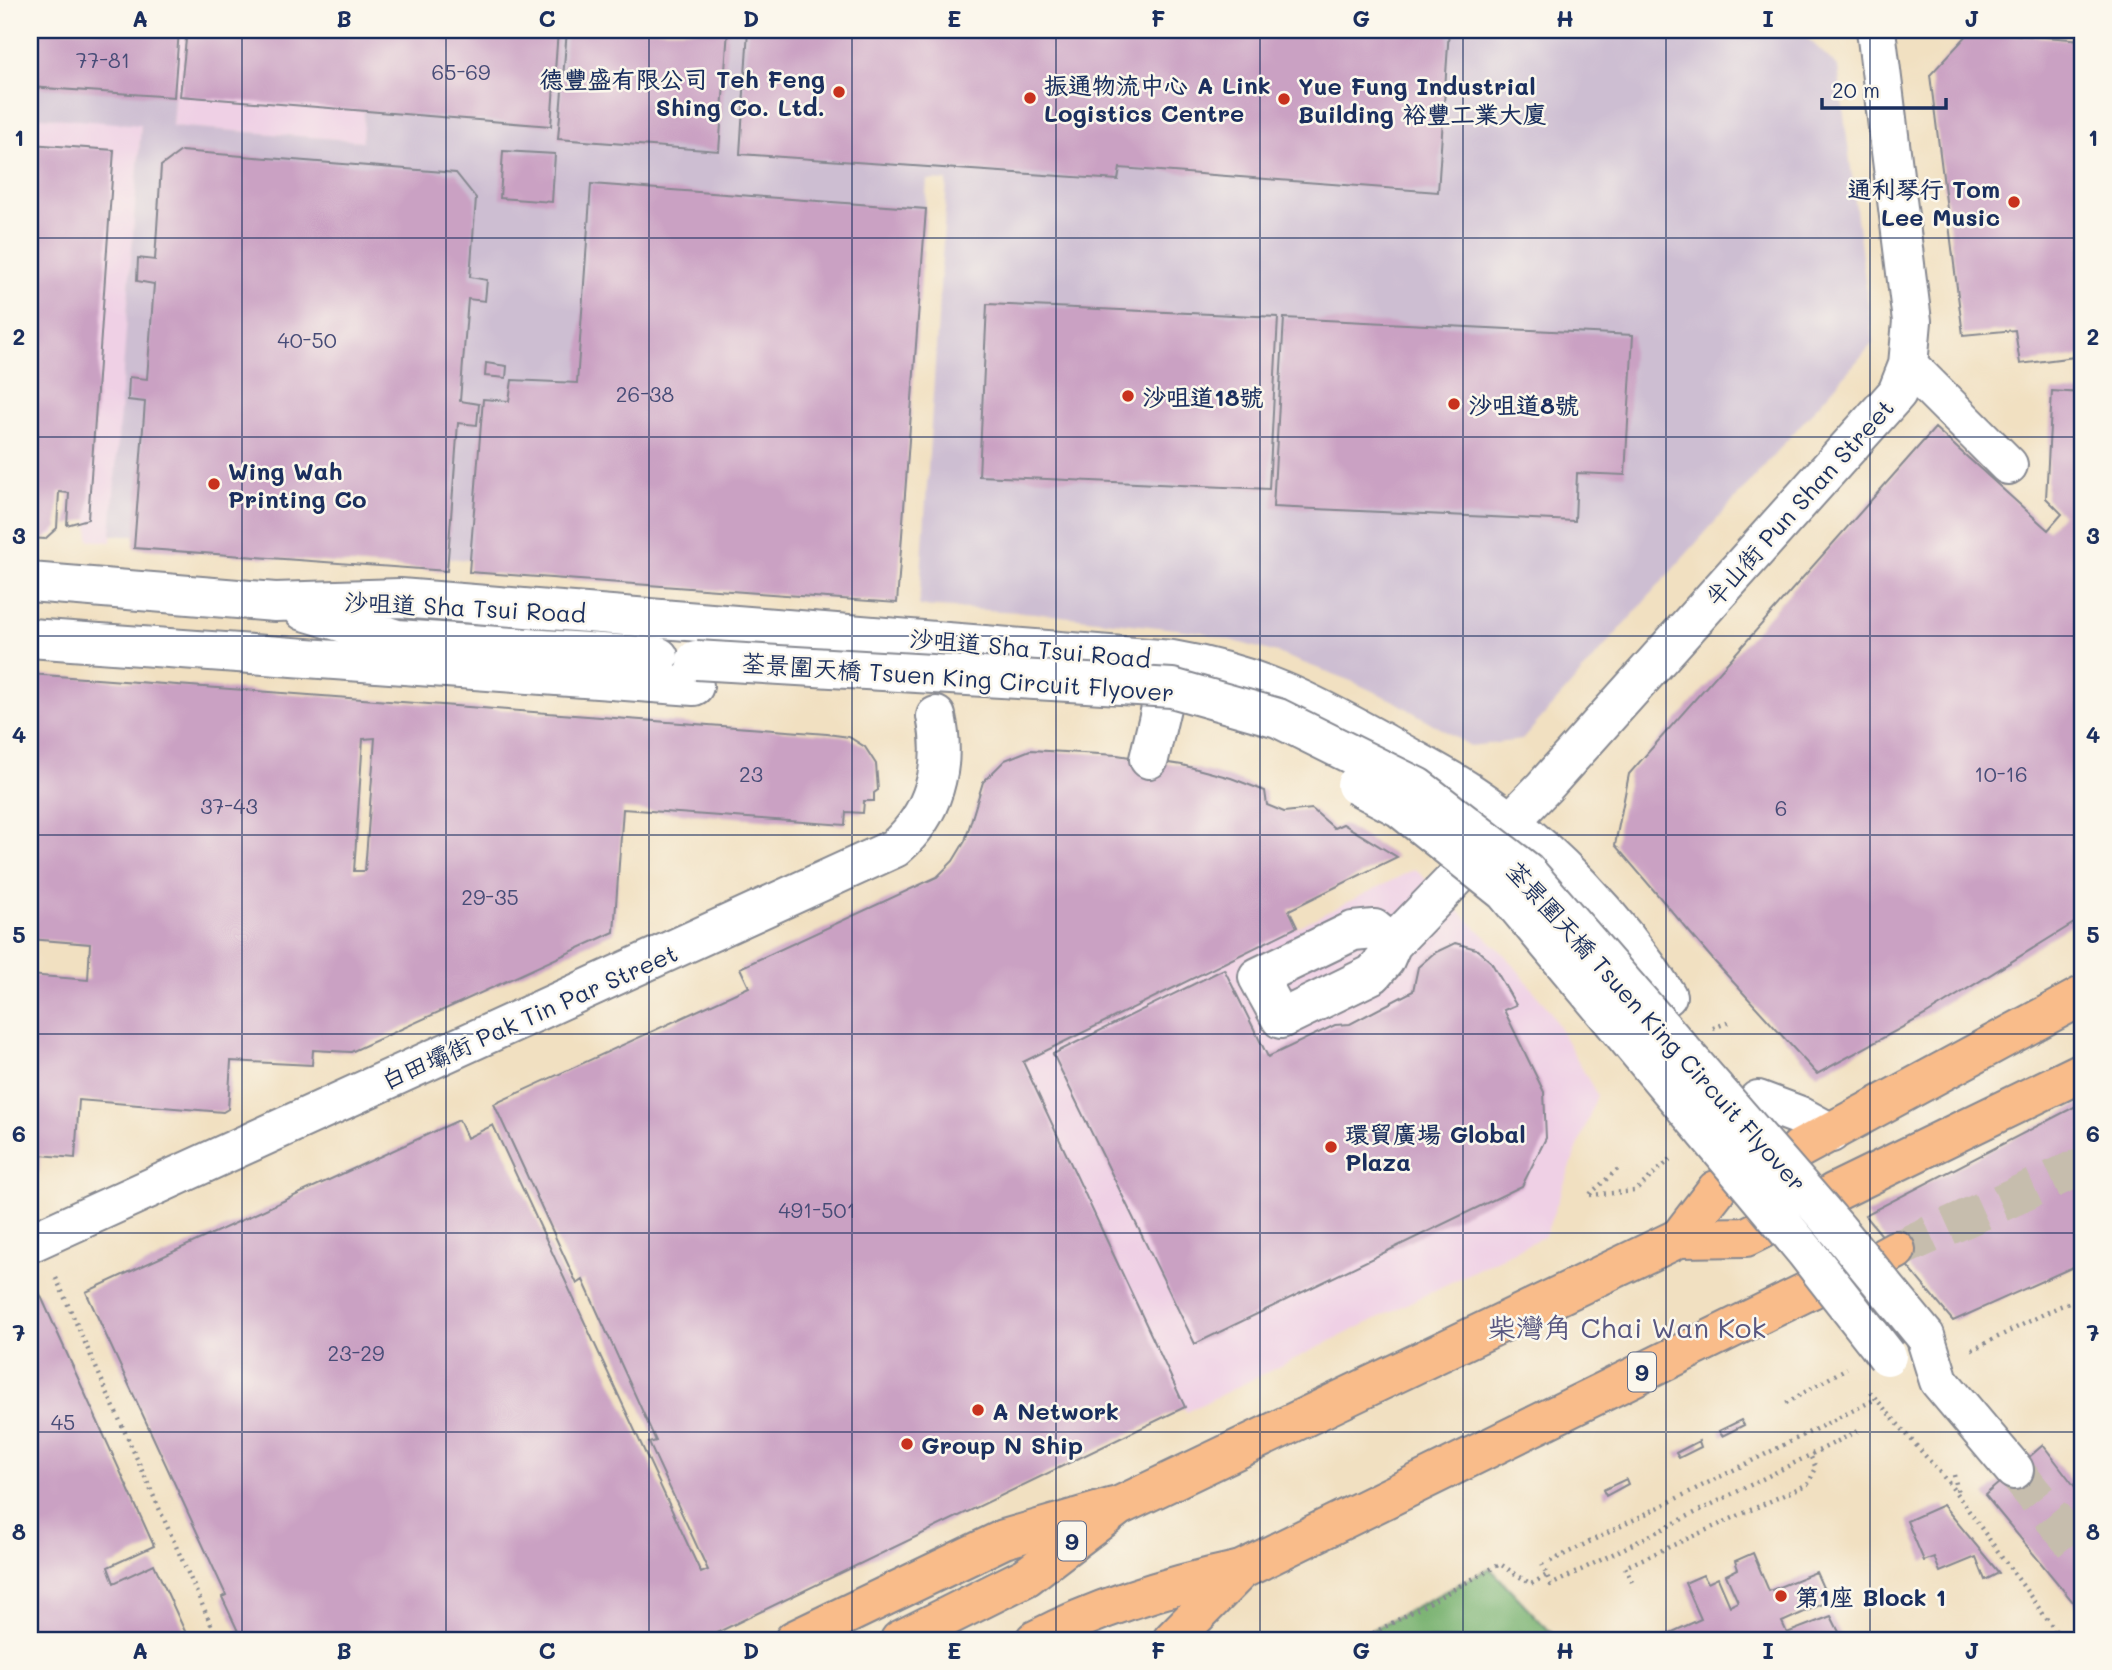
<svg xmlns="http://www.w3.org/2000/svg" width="2112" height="1670" viewBox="0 0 2112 1670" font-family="Mali,'LXGW WenKai TC',sans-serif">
<rect width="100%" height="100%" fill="#fbf7ec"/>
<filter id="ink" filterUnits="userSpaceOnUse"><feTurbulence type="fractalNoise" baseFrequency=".0143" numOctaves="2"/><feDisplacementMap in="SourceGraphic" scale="14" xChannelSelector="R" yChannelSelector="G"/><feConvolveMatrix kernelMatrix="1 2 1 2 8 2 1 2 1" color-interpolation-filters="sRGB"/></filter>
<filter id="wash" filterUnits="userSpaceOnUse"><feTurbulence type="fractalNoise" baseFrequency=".00686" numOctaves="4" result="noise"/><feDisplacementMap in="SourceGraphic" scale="28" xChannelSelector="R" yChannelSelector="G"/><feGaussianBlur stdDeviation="1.57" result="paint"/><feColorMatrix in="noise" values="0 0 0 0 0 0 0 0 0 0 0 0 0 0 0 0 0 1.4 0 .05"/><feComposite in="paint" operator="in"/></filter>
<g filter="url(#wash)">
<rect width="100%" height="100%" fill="#f1e0c1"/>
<path fill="#efd0e5" d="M 179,30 L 370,30 L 362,141 L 172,126 Z
M 30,116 L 141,124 L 111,542 L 89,540 L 88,519 L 67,525 L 69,493 L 60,492 L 55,533 L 45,539 L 30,538 Z
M 1415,869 L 1508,958 L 1550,1011 L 1597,1095 L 1545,1236 L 1186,1412 L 1023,1062 Z"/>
<path fill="#cdbed2" d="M 30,30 L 179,30 L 172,126 L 362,141 L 370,30 L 1799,30 L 1838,67 L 1873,343 L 1522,740 L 1470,746 L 1396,702 L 1351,681 L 1277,653 L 1201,632 L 1035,613 L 919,606 L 947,181 L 927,180 L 897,603 L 469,572 L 470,560 L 448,558 L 447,571 L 134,548 L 135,535 L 111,535 L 141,125 L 30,116 Z"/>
<path fill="#79b271" stroke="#4a7068" stroke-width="2" d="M 1490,1568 L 1558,1640 L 1352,1640 Z"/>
<g id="blocks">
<path fill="#caa1c3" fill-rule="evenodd" d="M 30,30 L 179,30 L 174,97 L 30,87 Z
M 187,30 L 558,30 L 551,126 L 180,96 Z
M 567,30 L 728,30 L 719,151 L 558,139 Z
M 748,30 L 1449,30 L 1438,192 L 1120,168 L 1118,180 L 740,154 Z
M 1971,31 L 2082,40 L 2082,356 L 2020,364 L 2015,330 L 1963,335 L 1930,75 Z
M 30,144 L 114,150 L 88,519 L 67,525 L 69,493 L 59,492 L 57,528 L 45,539 L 30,538 Z
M 181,151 L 456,173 L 476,198 L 470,277 L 487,280 L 485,301 L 468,299 L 460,401 L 479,404 L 477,425 L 458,423 L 447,571 L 134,548 L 145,402 L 128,400 L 129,377 L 147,379 L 154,284 L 137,281 L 138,258 L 155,260 L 161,166 Z
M 503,151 L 555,154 L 552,202 L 500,198 Z
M 591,184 L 926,209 L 897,603 L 469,572 L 483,399 L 509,401 L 512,380 L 577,383 Z
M 987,304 L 1278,317 L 1269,489 L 979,476 Z
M 1284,318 L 1633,335 L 1625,475 L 1577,473 L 1575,521 L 1273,507 Z
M 486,363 L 507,366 L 506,378 L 485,376 Z
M 2052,391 L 2082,393 L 2082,918 L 1925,1015 L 1817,1074 L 1715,962 L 1615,845 L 1629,774 L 1935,428 L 2048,530 L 2062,514 L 2046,498 Z
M 30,674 L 827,734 L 849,737 L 865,747 L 876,764 L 878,790 L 874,793 L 874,801 L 864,801 L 863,813 L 846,812 L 845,825 L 623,809 L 614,932 L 351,1052 L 313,1050 L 312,1065 L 231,1061 L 228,1109 L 223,1112 L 79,1100 L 75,1158 L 40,1155 L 39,1173 L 30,1172 L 30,975 L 88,980 L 90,944 L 30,939 ZM 375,738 L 365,871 L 354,871 L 363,739 Z
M 1030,750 L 1117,755 L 1182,765 L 1231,778 L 1265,791 L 1267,805 L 1284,812 L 1312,809 L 1334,828 L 1343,824 L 1397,857 L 1289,910 L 1297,927 L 1023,1062 L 1185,1407 L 702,1640 L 242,1640 L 222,1597 L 226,1595 L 86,1292 L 459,1120 L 467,1138 L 493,1125 L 701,1573 L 708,1570 L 649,1443 L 656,1441 L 583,1280 L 577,1284 L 494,1104 L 749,987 L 740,968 L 937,877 L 953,861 L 965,841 L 983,782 L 1005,760 Z
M 1455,943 L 1476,949 L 1491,962 L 1516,1005 L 1504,1010 L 1544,1092 L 1546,1138 L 1522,1186 L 1195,1344 L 1053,1054 L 1224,969 L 1268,1057 L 1335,1025 L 1350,1024 L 1413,991 L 1418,967 L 1434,953 Z
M 2082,1103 L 2082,1263 L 1953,1321 L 1865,1215 Z
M 39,1292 L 154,1546 L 108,1567 L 114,1583 L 154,1564 L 189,1640 L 30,1640 L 30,1296 Z
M 1741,1420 L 1744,1425 L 1722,1436 L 1719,1431 Z
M 1699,1441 L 1701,1447 L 1679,1458 L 1676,1453 Z
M 2043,1445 L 2082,1496 L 2082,1613 L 1985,1495 Z
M 1626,1479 L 1628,1484 L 1606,1496 L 1603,1490 Z
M 1943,1505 L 1999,1573 L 1985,1580 L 1976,1557 L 1940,1572 L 1934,1557 L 1924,1561 L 1907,1521 Z
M 1753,1553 L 1769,1591 L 1816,1572 L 1829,1601 L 1782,1622 L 1787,1633 L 1831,1616 L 1843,1640 L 1655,1640 L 1701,1619 L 1685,1583 L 1703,1575 L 1708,1583 L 1718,1578 L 1730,1606 L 1738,1602 L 1726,1575 L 1738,1569 L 1735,1561 Z"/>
</g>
</g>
<g filter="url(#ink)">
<use href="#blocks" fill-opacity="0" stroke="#868890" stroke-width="2"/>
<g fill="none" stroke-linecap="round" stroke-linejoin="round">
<path stroke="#c6bdad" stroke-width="38" stroke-dasharray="38 19" stroke-linecap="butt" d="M 2014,1470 L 2082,1554"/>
<path stroke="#c6bdad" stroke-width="38" stroke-dasharray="38 19" stroke-linecap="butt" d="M 1896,1250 L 2082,1166"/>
<defs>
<path id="minor" d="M 1908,365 L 2008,465
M 30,582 L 275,602 L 400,598 L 1172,660 C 1259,675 1308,701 1384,743 C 1413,760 1444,775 1472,794 C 1549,845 1617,918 1667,996
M 304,611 L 397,639 L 659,657
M 30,638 L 694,686
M 1149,759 L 1172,660
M 1392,944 L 1374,929 L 1353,931 L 1258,977 L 1281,1019 L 1373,974 L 1385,960 L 1392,944 L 1544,787 L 1897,393 L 1908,365 L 1912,321 L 1876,30
M 1758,1100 L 1798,1115 L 1831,1133
M 30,1243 L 895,848 C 934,814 947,766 936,716
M 1925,1336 L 1939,1381 L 2014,1470"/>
<path id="major" d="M 1799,1149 L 2082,996
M 1679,1238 L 1716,1190
M 794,1640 L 1004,1539 L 1114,1507
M 1172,1640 L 1241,1570"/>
<path id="highway" d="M 1833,1193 L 2082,1072
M 1885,1256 L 1896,1250
M 900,1640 L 1026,1577 L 1119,1506 L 1679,1238 L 1746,1237 L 1762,1229
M 1035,1640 C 1100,1606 1170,1585 1241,1570 L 1812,1289"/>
</defs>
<use href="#minor" stroke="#868890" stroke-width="42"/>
<use href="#major" stroke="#868890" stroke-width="42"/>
<use href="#highway" stroke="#868890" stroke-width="42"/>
<path stroke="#868890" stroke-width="4.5" stroke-dasharray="2 5" stroke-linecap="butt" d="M 1713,1028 L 1729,1022
M 1590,1194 L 1618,1169
M 1590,1195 L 1635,1191 L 1673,1157
M 56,1278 L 218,1640
M 1972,1350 L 2058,1307 L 2082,1298
M 1870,1392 L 1948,1482 L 2062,1640
M 1786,1403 L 1847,1368
M 1954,1475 L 1958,1493
M 1551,1561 L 1876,1399
M 1542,1564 L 1551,1585 L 1860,1430
M 1632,1582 L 1625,1567 L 1808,1484 L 1816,1468 L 1810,1455
M 1361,1640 L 1500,1564 L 1531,1584 L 1547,1575"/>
<use href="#minor" stroke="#fff" stroke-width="38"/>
<use href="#major" stroke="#f9bc8a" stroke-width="38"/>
<use href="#highway" stroke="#f9bc8a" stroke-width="38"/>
<defs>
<path id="minor-bridge" d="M 696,660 L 1172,688 L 1278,718 L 1417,787 L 1526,871 L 1838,1230 L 1925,1336
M 1356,785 L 1400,808 L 1505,892 L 1805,1251 L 1887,1356"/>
</defs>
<use href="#minor-bridge" stroke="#868890" stroke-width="42" stroke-linecap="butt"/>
<use href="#minor-bridge" stroke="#fff" stroke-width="38"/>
</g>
</g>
<path fill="none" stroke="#1b2f5e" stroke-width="2" stroke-opacity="0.55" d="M 242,30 L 242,1640M 446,30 L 446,1640M 649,30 L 649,1640M 852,30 L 852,1640M 1056,30 L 1056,1640M 1260,30 L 1260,1640M 1463,30 L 1463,1640M 1666,30 L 1666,1640M 1870,30 L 1870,1640M 30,238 L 2082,238M 30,437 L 2082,437M 30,636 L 2082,636M 30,835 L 2082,835M 30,1034 L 2082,1034M 30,1233 L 2082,1233M 30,1432 L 2082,1432"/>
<g fill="#c8321e" stroke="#fbf7ec" stroke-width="2.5">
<circle cx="839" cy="92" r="7"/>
<circle cx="1030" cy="98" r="7"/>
<circle cx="1284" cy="99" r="7"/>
<circle cx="2014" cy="202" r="7"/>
<circle cx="1128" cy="396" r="7"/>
<circle cx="1454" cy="404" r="7"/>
<circle cx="214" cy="484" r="7"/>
<circle cx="1331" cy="1147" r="7"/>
<circle cx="978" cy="1410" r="7"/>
<circle cx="907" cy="1444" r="7"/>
<circle cx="1781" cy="1596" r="7"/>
</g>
<g text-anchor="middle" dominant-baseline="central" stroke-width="5" stroke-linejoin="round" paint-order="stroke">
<g font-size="21" fill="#474c77">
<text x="103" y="59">77-81</text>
<text x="461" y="71">65-69</text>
<text x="307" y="339">40-50</text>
<text x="645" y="393">26-38</text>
<text x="751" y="773">23</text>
<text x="2001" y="773">10-16</text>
<text x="229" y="805">37-43</text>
<text x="1781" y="807">6</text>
<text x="490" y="896">29-35</text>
<text x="817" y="1209">491-501</text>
<text x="356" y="1352">23-29</text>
<text x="63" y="1421">45</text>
</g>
<g fill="#fbf7ec" stroke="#5e6b89" stroke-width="2">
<rect x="1628" y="1352.5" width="28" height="39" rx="5"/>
<rect x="1058" y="1521.5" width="28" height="39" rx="5"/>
</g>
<g font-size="23" font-weight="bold" fill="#1b2f5e">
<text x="1642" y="1372">9</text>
<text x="1072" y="1541">9</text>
</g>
<g font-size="24" font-weight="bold" fill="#1b2f5e" stroke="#fbf7ec" text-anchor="start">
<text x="825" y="78" text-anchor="end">德豐盛有限公司 Teh Feng<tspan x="825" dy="28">Shing Co. Ltd.</tspan></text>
<text x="1044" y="84">振通物流中心 A Link<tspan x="1044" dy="28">Logistics Centre</tspan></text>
<text x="1298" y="85">Yue Fung Industrial<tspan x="1298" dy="28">Building 裕豐工業大廈</tspan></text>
<text x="2000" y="188" text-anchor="end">通利琴行 Tom<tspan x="2000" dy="28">Lee Music</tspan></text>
<text x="1142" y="396">沙咀道18號</text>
<text x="1468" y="404">沙咀道8號</text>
<text x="228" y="470">Wing Wah<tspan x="228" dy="28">Printing Co</tspan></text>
<text x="1345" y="1133">環貿廣場 Global<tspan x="1345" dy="28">Plaza</tspan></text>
<text x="992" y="1410">A Network</text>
<text x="921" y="1444">Group N Ship</text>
<text x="1795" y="1596">第1座 Block 1</text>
</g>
<g font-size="24" fill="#1b2f5e" stroke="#fbf7ec">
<text transform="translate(1799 502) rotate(-48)">半山街 Pun Shan Street</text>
<text transform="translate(465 607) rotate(3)">沙咀道 Sha Tsui Road</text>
<text transform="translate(1030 648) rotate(5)">沙咀道 Sha Tsui Road</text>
<text transform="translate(958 677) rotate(4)">荃景圍天橋 Tsuen King Circuit Flyover</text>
<text transform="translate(529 1016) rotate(-24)">白田壩街 Pak Tin Par Street</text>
<text transform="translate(1657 1026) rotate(48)">荃景圍天橋 Tsuen King Circuit Flyover</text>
</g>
<g font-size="28" fill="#585781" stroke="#fbf7ec">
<text x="1627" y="1327">柴灣角 Chai Wan Kok</text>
</g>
</g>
<rect width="2112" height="1670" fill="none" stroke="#fbf7ec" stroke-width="77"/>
<path d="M1822 98v10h124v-10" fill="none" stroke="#1b2f5e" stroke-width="3.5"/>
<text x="1832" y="98" font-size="21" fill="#1b2f5e" stroke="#fbf7ec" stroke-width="5" paint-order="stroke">20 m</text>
<rect x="38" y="38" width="2036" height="1594" fill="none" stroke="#1b2f5e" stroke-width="2.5"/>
<g font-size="23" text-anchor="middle" font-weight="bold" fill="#1b2f5e">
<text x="140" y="27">A</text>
<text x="344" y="27">B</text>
<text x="547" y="27">C</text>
<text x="751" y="27">D</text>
<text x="954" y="27">E</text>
<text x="1158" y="27">F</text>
<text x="1361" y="27">G</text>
<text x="1565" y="27">H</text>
<text x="1768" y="27">I</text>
<text x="1972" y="27">J</text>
<text x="19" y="146">1</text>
<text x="2093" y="146">1</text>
<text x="19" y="345">2</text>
<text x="2093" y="345">2</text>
<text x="19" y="544">3</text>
<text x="2093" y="544">3</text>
<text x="19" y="743">4</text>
<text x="2093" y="743">4</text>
<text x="19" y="943">5</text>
<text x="2093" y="943">5</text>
<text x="19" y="1142">6</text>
<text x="2093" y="1142">6</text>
<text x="19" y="1341">7</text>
<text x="2093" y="1341">7</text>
<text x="19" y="1540">8</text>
<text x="2093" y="1540">8</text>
<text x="140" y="1659">A</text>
<text x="344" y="1659">B</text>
<text x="547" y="1659">C</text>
<text x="751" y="1659">D</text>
<text x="954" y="1659">E</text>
<text x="1158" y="1659">F</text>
<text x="1361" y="1659">G</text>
<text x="1565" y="1659">H</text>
<text x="1768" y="1659">I</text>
<text x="1972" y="1659">J</text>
</g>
</svg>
